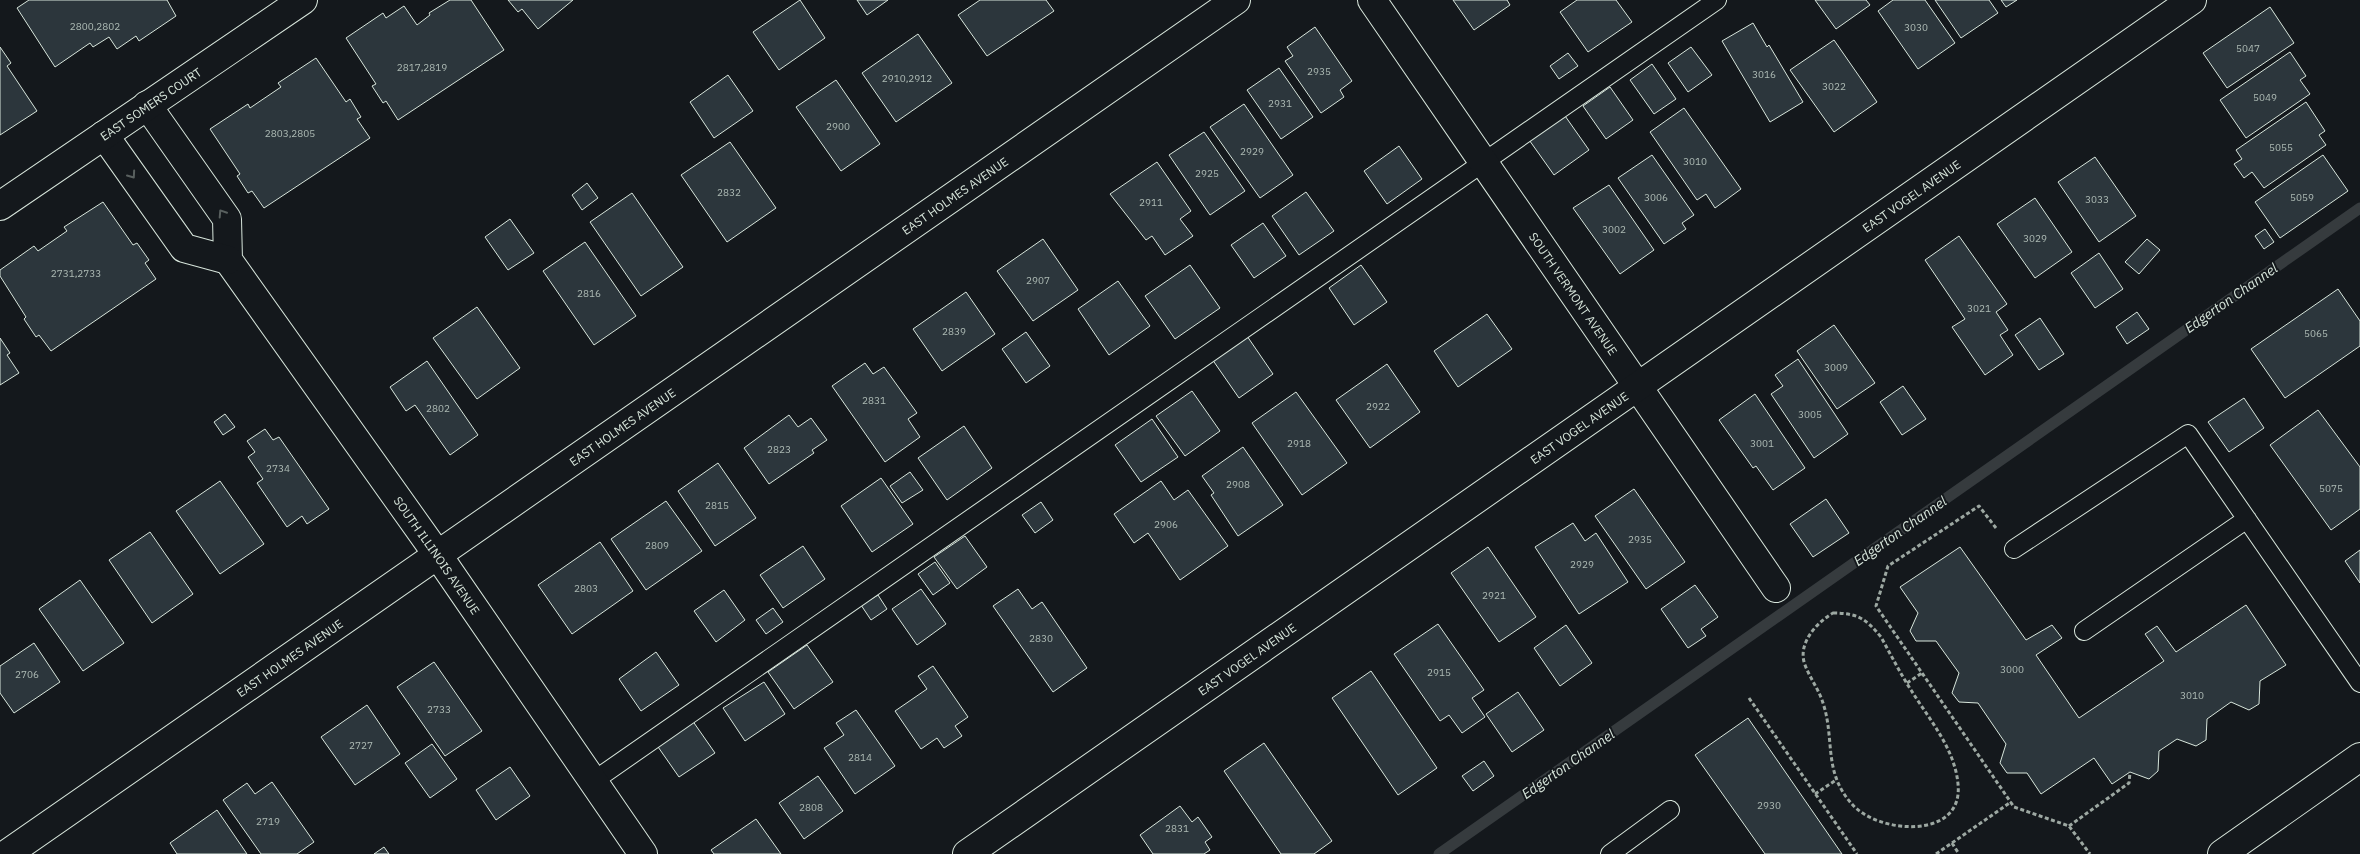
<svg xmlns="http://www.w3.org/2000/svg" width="2360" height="854" viewBox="0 0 2360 854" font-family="'IBM Plex Sans',sans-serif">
<rect width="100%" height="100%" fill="#14181c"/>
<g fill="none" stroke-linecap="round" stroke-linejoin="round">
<path stroke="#363b3e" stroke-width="11" d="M 1439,854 L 2360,208"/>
</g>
<path fill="#2c363c" stroke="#d8e6dc" d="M 29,0 L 167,0 L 176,16 L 139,41 L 136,36 L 117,49 L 109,37 L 93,47 L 90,43 L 55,67 L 17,8 Z
M 450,0 L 471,0 L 504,50 L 398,120 L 386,101 L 383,103 L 372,86 L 376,84 L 346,38 L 383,13 L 386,18 L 404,6 L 417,25 L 430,15 L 429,13 Z
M 508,0 L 573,0 L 538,29 L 522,9 L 518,12 Z
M 800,0 L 825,38 L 779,70 L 753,32 Z
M 857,0 L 888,0 L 867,15 Z
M 980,0 L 1046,0 L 1054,11 L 987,56 L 958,15 Z
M 1453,0 L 1507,0 L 1510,5 L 1474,30 Z
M 1577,0 L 1616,0 L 1632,22 L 1588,52 L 1560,12 Z
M 1815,0 L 1866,0 L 1870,5 L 1836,29 Z
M 1893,0 L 1925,0 L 1955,43 L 1918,69 L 1878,11 Z
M 1935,0 L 1989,0 L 1998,13 L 1961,38 Z
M 2001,0 L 2017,0 L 2006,7 Z
M 2270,7 L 2294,43 L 2227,88 L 2203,53 Z
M 1753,23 L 1767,47 L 1769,45 L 1803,102 L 1770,122 L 1722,41 Z
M 1315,27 L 1352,81 L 1340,90 L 1344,97 L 1321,113 L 1285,61 L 1293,56 L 1287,47 Z
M 918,34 L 952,83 L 896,122 L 862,73 Z
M 1834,40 L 1877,102 L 1834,132 L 1790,70 Z
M 0,47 L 11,63 L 7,66 L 37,111 L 0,135 Z
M 1691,47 L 1712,75 L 1688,92 L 1668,63 Z
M 2290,52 L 2306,76 L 2300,80 L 2310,94 L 2246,138 L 2220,100 Z
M 1568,53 L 1578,66 L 1559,79 L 1550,66 Z
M 316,58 L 346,102 L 350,99 L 361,117 L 357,119 L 370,138 L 264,208 L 252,191 L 248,193 L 237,176 L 240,174 L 210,129 L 248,104 L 250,108 L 281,87 L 278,83 Z
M 1652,64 L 1676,99 L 1654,114 L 1630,80 Z
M 1279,68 L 1313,117 L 1281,139 L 1247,90 Z
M 728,75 L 753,111 L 714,138 L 690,102 Z
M 836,80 L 880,144 L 841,171 L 796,107 Z
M 1610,87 L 1633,120 L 1606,139 L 1583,106 Z
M 2306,102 L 2325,131 L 2319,135 L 2326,145 L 2264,188 L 2252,172 L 2244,178 L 2234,164 L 2242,159 L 2236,150 Z
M 1244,104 L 1293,175 L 1260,198 L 1210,127 Z
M 1684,108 L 1741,189 L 1715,208 L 1706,194 L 1697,200 L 1650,132 Z
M 1563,113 L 1589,150 L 1554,175 L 1527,137 Z
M 1204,132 L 1245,191 L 1210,215 L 1169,155 Z
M 730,142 L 776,208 L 727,242 L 681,175 Z
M 1399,146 L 1422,179 L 1387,204 L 1364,171 Z
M 1652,155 L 1694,215 L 1682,223 L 1686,229 L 1664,244 L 1618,178 Z
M 2323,155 L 2348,191 L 2280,238 L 2255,202 Z
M 2095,157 L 2136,216 L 2099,242 L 2058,182 Z
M 1157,162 L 1191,211 L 1180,219 L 1193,236 L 1165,255 L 1152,236 L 1146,240 L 1110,194 Z
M 587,183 L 598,198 L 582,210 L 572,195 Z
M 1609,185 L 1654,250 L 1620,274 L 1573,208 Z
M 1306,192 L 1334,231 L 1299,255 L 1272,216 Z
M 632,193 L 683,267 L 641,296 L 590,222 Z
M 2035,198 L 2072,252 L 2035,278 L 1997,224 Z
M 103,202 L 133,245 L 137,243 L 149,260 L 145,263 L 156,279 L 51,351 L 39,335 L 36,337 L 24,319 L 26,317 L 0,276 L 0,270 L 34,246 L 38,251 L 67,231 L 64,227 Z
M 510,219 L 534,253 L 508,270 L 485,237 Z
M 1263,223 L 1286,256 L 1254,278 L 1231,245 Z
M 2265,229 L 2274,242 L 2264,249 L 2255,236 Z
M 1959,236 L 2007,304 L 1996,312 L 2008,330 L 2000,335 L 2013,355 L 1985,375 L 1952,327 L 1965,319 L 1925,260 Z
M 1043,239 L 1078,290 L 1033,321 L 997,271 Z
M 2147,239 L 2160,250 L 2139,274 L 2125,262 Z
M 585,242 L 636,316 L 594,345 L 543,271 Z
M 2099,253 L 2123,289 L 2095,308 L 2071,273 Z
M 1190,265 L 1220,308 L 1175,339 L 1145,296 Z
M 1361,265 L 1387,302 L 1354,325 L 1329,288 Z
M 1118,281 L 1150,326 L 1109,355 L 1078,309 Z
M 2338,289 L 2360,321 L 2360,346 L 2285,398 L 2251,349 Z
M 966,292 L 995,334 L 942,371 L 913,329 Z
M 477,307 L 520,368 L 477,399 L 433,338 Z
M 2137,312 L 2149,329 L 2127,344 L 2116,327 Z
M 1487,314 L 1512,349 L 1458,387 L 1434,351 Z
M 2040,318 L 2064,354 L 2039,370 L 2015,335 Z
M 1834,325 L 1875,383 L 1837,409 L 1797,351 Z
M 1026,332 L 1050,366 L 1026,383 L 1002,349 Z
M 1247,336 L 1273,374 L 1239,398 L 1212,359 Z
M 0,338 L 10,353 L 7,355 L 19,373 L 0,385 Z
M 1798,359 L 1848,434 L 1814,458 L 1771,394 L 1783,386 L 1775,375 Z
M 427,361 L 478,435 L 450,455 L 415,405 L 406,411 L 390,387 Z
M 865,363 L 873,374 L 884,367 L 917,413 L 908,419 L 920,437 L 885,462 L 832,386 Z
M 1387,364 L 1420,412 L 1370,448 L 1336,400 Z
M 1903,386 L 1926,419 L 1902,435 L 1880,402 Z
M 1192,391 L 1220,431 L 1185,456 L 1156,416 Z
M 1296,392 L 1347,463 L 1302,495 L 1252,423 Z
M 1755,394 L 1805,468 L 1773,490 L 1756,466 L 1753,468 L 1719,420 Z
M 2244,398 L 2264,428 L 2229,452 L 2208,422 Z
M 2318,410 L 2360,467 L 2360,509 L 2331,530 L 2270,445 Z
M 225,414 L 235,427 L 223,435 L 214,422 Z
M 789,415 L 798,427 L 811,418 L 827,440 L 812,450 L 814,453 L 769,484 L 744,448 Z
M 1152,419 L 1178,457 L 1141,482 L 1115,445 Z
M 964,426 L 992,468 L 947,500 L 918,458 Z
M 265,429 L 273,440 L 279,437 L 329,509 L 307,524 L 302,516 L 287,527 L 257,483 L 263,479 L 248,457 L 255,452 L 247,441 Z
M 1243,447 L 1283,505 L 1238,536 L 1211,495 L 1214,493 L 1202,476 Z
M 718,463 L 756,518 L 715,546 L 678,491 Z
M 910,472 L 923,490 L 902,503 L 890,486 Z
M 881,478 L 913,524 L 872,552 L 841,506 Z
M 220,481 L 264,544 L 220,574 L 176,511 Z
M 1161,481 L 1174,500 L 1188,490 L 1228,546 L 1180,580 L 1148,533 L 1134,543 L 1114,514 Z
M 1634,489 L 1685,562 L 1646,589 L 1595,516 Z
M 1826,499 L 1849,533 L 1813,557 L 1790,524 Z
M 666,501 L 702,551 L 646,590 L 611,539 Z
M 1041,502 L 1053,520 L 1035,533 L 1022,515 Z
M 1573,523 L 1585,541 L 1596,533 L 1628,582 L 1579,614 L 1535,547 Z
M 150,532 L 193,594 L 152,623 L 109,560 Z
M 965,536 L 987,567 L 957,589 L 934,557 Z
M 600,542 L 633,591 L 572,634 L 538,585 Z
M 803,546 L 825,579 L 783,608 L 760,575 Z
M 1488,547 L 1536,617 L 1499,642 L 1451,573 Z
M 1960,547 L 2026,640 L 2052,625 L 2062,638 L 2036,655 L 2079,718 L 2164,661 L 2145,634 L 2157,626 L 2176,652 L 2246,605 L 2286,665 L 2260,681 L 2259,704 L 2249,710 L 2231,702 L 2207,719 L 2206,740 L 2196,746 L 2177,739 L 2159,751 L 2158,771 L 2149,779 L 2130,772 L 2112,784 L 2094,758 L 2041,794 L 2027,773 L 2007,773 L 2000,763 L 2006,744 L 1978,703 L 1959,702 L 1952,693 L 1959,673 L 1936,641 L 1916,641 L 1910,631 L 1918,613 L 1900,587 Z
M 2360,550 L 2360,583 L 2345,561 Z
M 935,562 L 950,583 L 933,595 L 918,574 Z
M 80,580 L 124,643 L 83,671 L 39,609 Z
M 1695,585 L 1718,617 L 1701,629 L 1706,636 L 1688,648 L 1661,609 Z
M 921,589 L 946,624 L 917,645 L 892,609 Z
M 1018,589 L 1032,609 L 1042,602 L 1087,668 L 1053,692 L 993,606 Z
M 724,590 L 745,620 L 716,642 L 694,611 Z
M 878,595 L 887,609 L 871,620 L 861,605 Z
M 773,608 L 783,622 L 766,634 L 756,620 Z
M 1438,624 L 1484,690 L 1472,698 L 1485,717 L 1462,733 L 1449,715 L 1440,721 L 1394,654 Z
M 1566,625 L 1592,663 L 1560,686 L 1534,648 Z
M 34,643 L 60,682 L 14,713 L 0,693 L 0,666 Z
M 807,645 L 833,682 L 794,709 L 768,672 Z
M 656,652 L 679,685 L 641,711 L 619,679 Z
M 434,662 L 482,731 L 445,756 L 397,687 Z
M 933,666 L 968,717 L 955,726 L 962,736 L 944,748 L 937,738 L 921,749 L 895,711 L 927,689 L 918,676 Z
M 1371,671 L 1437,768 L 1398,795 L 1332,698 Z
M 764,682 L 785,714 L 745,741 L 723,708 Z
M 1518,692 L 1544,730 L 1512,752 L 1486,714 Z
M 367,705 L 400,754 L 355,785 L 321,737 Z
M 856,710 L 895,766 L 855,794 L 824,748 L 844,735 L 836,723 Z
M 1748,718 L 1842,854 L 1765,854 L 1695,755 Z
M 692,720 L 715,753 L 679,777 L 656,744 Z
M 1264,743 L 1332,841 L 1314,854 L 1281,854 L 1224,771 Z
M 432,744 L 457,779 L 430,798 L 405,763 Z
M 1484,761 L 1494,776 L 1473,791 L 1462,776 Z
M 510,767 L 530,796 L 496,820 L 476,790 Z
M 818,776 L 843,811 L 804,839 L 779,803 Z
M 272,782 L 314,842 L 297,854 L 261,854 L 223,800 L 247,783 L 255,794 Z
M 1180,806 L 1192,822 L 1198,817 L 1212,837 L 1205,842 L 1210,850 L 1204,854 L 1153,854 L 1140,835 Z
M 217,810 L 247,854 L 177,854 L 170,843 Z
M 756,819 L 781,854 L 714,854 L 711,850 Z
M 384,847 L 389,854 L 374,854 Z"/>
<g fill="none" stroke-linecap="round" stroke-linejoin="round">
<defs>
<path id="service" d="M 2014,549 L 2188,434 L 2360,683
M 2084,631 L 2247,519
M 592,782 L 1717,0
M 1610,854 L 1670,810"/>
<g id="minor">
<path id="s1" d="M 1372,0 L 1776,588"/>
<path id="s2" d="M 147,105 L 227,219 L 228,260 L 437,554 L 643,854"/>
<path d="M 104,135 L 184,248 L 228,260"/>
<path id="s3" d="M 0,206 L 303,0"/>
<path id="s4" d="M 7,854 L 1236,0"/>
<path id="s5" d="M 967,854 L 2192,0"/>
<path d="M 2222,854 L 2360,757"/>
</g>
</defs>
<use href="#service" stroke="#d8e6dc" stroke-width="20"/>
<use href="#minor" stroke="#d8e6dc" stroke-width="30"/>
<path stroke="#9da8a2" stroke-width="3" stroke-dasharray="4 2.5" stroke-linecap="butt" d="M 1996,528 L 1979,506 L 1888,566 L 1876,606 L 2014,807 L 2069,826 L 2090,854
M 1833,613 C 1858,613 1866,619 1881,637 C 1891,655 1900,673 1911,690 C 1929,719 1955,749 1958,784 C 1964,841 1876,834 1851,803 C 1823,771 1835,739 1823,703 C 1819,690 1810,678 1805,665 C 1797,644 1816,623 1833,613 Z
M 1907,683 L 1922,673
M 1749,698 L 1857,854
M 1815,794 L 1836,780
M 2069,826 L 2129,783 L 2130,772
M 1952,843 L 1959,854
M 1936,854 L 2011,802"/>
<use href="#service" stroke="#14181c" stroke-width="18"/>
<use href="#minor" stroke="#14181c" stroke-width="28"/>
</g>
<defs><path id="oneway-chevron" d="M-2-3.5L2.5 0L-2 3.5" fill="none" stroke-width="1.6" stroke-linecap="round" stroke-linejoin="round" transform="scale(1.25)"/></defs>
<g stroke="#59605f">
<use href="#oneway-chevron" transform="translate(132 175) rotate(55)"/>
<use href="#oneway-chevron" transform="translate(222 213) rotate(-123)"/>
</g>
<g text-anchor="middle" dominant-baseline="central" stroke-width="4" stroke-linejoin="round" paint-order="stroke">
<g font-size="10" fill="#adbab4">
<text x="95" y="26">2800,2802</text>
<text x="1916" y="27">3030</text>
<text x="2248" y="48">5047</text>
<text x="422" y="67">2817,2819</text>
<text x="1319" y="71">2935</text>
<text x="1764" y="74">3016</text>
<text x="907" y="78">2910,2912</text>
<text x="1834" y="86">3022</text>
<text x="2265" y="97">5049</text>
<text x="1280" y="103">2931</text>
<text x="838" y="126">2900</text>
<text x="290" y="133">2803,2805</text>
<text x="2281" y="147">5055</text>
<text x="1252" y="151">2929</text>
<text x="1695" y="161">3010</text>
<text x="1207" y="173">2925</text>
<text x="729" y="192">2832</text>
<text x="1656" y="197">3006</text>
<text x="2302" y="197">5059</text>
<text x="2097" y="199">3033</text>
<text x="1151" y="202">2911</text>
<text x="1614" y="229">3002</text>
<text x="2035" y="238">3029</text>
<text x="76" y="273">2731,2733</text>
<text x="1038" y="280">2907</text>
<text x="589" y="293">2816</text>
<text x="1979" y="308">3021</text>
<text x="954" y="331">2839</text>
<text x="2316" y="333">5065</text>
<text x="1836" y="367">3009</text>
<text x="874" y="400">2831</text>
<text x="1378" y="406">2922</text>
<text x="438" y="408">2802</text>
<text x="1810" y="414">3005</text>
<text x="1299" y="443">2918</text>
<text x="1762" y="443">3001</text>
<text x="779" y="449">2823</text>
<text x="278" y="468">2734</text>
<text x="1238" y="484">2908</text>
<text x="2331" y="488">5075</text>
<text x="717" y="505">2815</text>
<text x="1166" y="524">2906</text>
<text x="1640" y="539">2935</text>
<text x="657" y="545">2809</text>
<text x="1582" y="564">2929</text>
<text x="586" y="588">2803</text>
<text x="1494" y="595">2921</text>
<text x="1041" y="638">2830</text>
<text x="2012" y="669">3000</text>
<text x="1439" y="672">2915</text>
<text x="27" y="674">2706</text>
<text x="2192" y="695">3010</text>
<text x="439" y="709">2733</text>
<text x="361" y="745">2727</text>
<text x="860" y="757">2814</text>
<text x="1769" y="805">2930</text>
<text x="811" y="807">2808</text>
<text x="268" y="821">2719</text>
<text x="1177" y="828">2831</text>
</g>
<g font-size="12" fill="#d8e6dc" stroke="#14181c">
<text stroke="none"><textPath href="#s3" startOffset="182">EAST SOMERS COURT</textPath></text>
<text stroke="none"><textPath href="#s5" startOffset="1151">EAST VOGEL AVENUE</textPath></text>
<text stroke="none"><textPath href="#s4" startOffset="1154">EAST HOLMES AVENUE</textPath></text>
<text stroke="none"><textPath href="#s1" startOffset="356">SOUTH VERMONT AVENUE</textPath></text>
<text stroke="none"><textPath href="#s4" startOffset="749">EAST HOLMES AVENUE</textPath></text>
<text stroke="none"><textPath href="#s5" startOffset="746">EAST VOGEL AVENUE</textPath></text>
<text stroke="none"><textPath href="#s2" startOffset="542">SOUTH ILLINOIS AVENUE</textPath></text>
<text stroke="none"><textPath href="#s4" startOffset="344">EAST HOLMES AVENUE</textPath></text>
<text stroke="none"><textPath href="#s5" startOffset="341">EAST VOGEL AVENUE</textPath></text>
</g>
<g font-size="14" font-style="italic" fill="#d8e6dc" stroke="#14181c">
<text transform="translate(2231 298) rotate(-35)">Edgerton Channel</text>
<text transform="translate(1900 531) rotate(-35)">Edgerton Channel</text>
<text transform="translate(1568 764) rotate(-35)">Edgerton Channel</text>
</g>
</g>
</svg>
